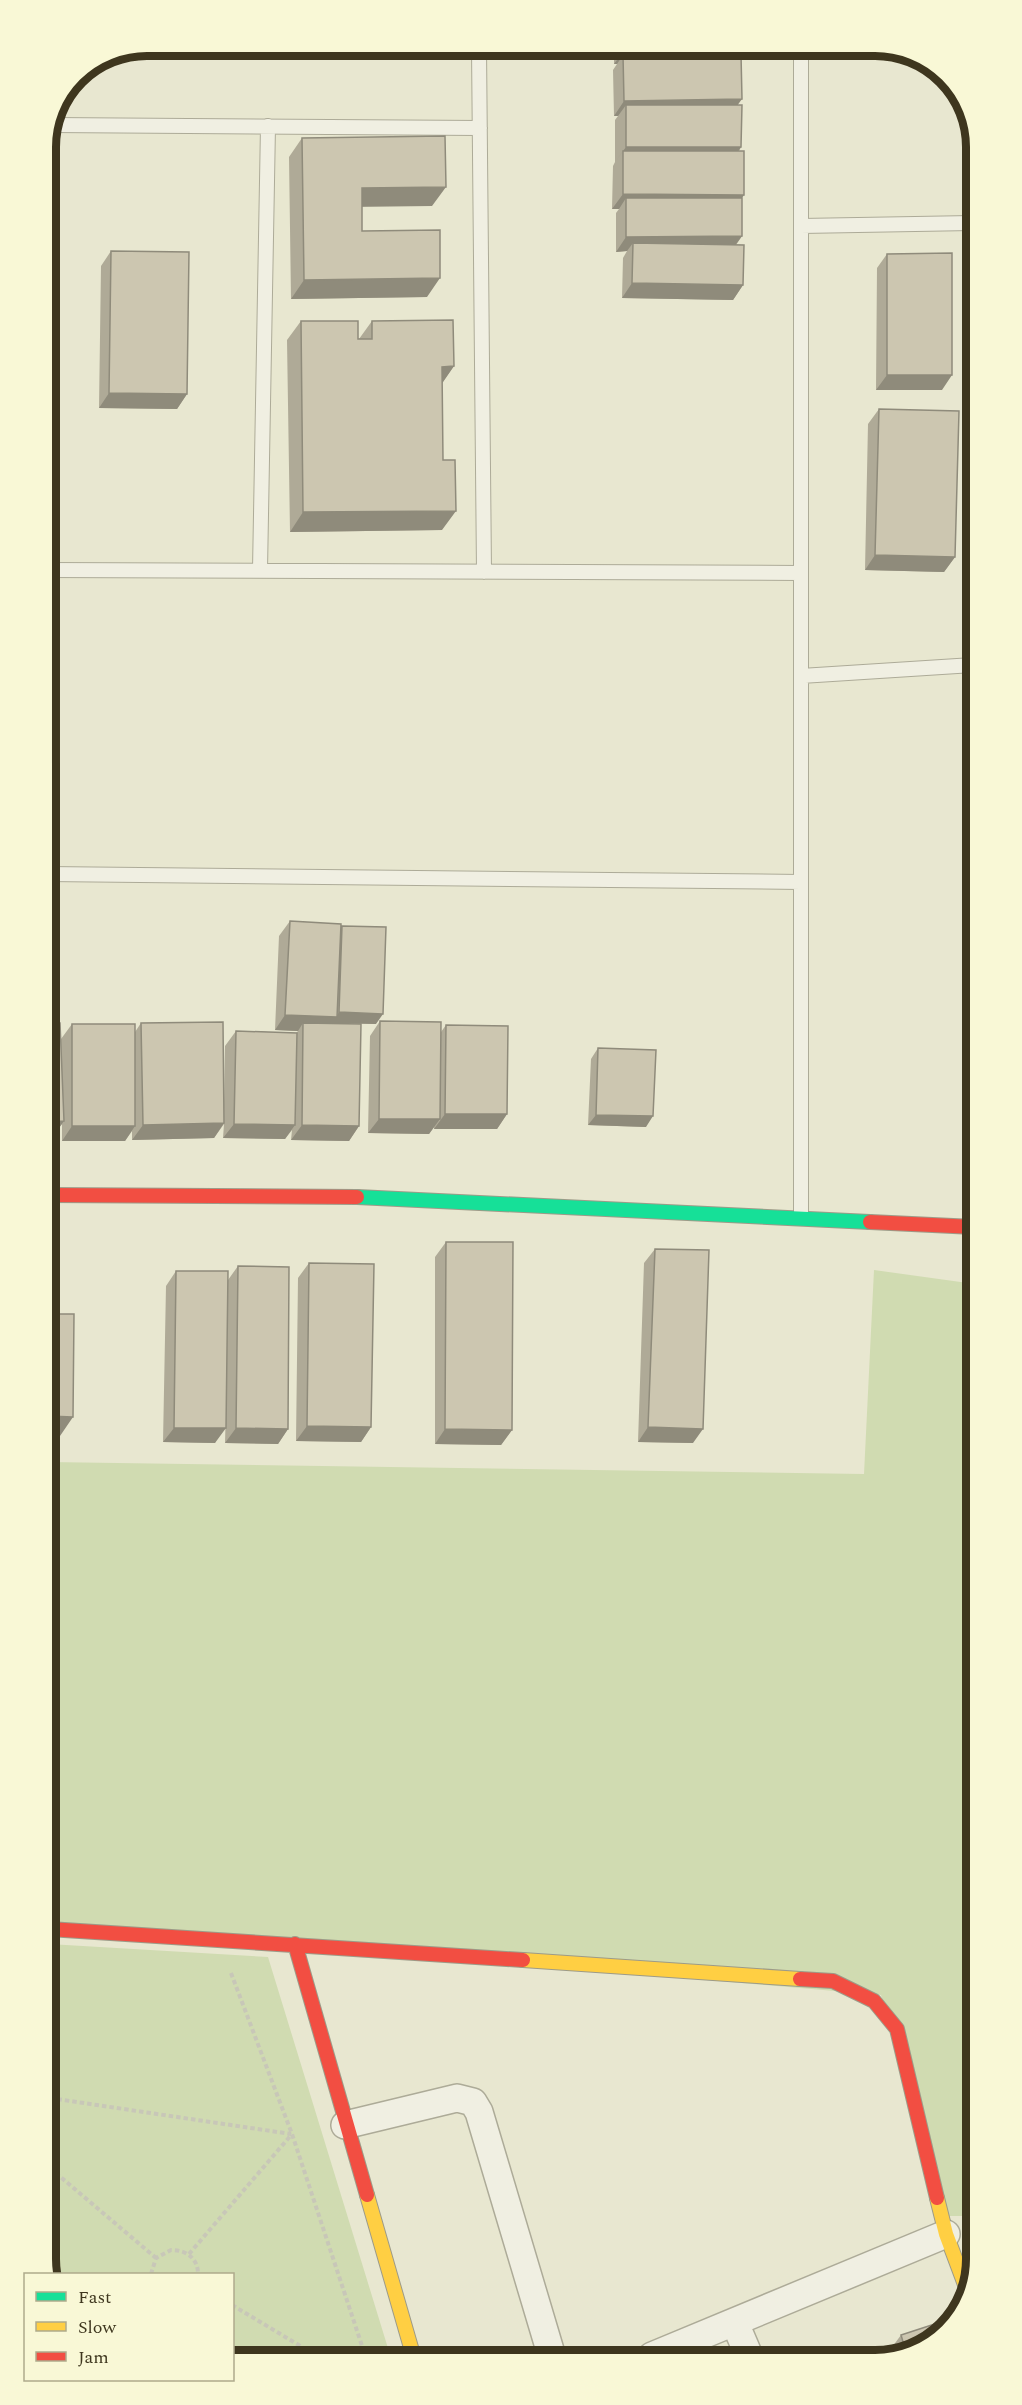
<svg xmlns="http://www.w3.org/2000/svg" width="1022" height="2405" viewBox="0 0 1022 2405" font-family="Spectral,serif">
<rect width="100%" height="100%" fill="#e8e7d0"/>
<path fill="#d0dbb1" d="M 874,1270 L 975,1284 L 977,2216 L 943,2216 L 881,1995 L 49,1923 L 48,1462 L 864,1474 Z
M 49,1944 L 268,1957 L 391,2358 L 233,2359 L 232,2274 L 50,2274 Z"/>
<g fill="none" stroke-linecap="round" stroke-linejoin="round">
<defs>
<path id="lane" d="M 479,49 L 484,572
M 52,125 L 480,128
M 801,226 L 972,223
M 46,570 L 801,573
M 260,570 L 268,126
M 801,676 L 973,665
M 47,874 L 801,882
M 801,1218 L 801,46"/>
<path id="street" d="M 345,2125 L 457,2098 L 473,2102 L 479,2112 L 552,2357
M 735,2323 L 749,2356
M 652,2356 L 946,2234"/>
<path id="fast" d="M 357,1197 L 870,1222"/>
<path id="slow" d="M 523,1960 L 800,1979
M 367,2195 L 414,2358
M 937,2198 L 946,2234 L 967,2290"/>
<path id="jam" d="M 48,1195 L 357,1197
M 870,1222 L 974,1227
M 49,1929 L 523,1960
M 295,1944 L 367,2195
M 800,1979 L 833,1981 L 874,2001 L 897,2029 L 937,2198"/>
</defs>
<use href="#lane" stroke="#adab98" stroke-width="16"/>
<use href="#street" stroke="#adab98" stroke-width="30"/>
<use href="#fast" stroke="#9d9b88" stroke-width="16"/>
<use href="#slow" stroke="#9d9b88" stroke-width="16"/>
<use href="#jam" stroke="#9d9b88" stroke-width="16"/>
<path stroke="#c8c7b8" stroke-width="4" stroke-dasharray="4.5 3" stroke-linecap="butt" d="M 231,1973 L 292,2134 L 366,2358
M 50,2098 L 291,2134
M 50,2168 L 156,2258
M 189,2254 L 292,2134
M 151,2274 L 156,2258 L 171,2250 C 186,2250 198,2258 198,2274
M 232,2305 L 322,2359"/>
<use href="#lane" stroke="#f0efe2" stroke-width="14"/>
<use href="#street" stroke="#f0efe2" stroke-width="27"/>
<use href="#fast" stroke="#16e098" stroke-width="14"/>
<use href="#slow" stroke="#ffcf43" stroke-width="14"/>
<use href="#jam" stroke="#f24e42" stroke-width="14"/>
</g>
<path fill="#afaa97" d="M 746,47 L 746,48 L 741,55 L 738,105 L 741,147 L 739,151 L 742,198 L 742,236 L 736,245 L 743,285 L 733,300 L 622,298 L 623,258 L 627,251 L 616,252 L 616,213 L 619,209 L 612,209 L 613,166 L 615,162 L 615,120 L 618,116 L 614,116 L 613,70 L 617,64 L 614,64 L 614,48 Z
M 302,138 L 432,206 L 362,206 L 362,231 L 427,297 L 291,299 L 289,157 Z
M 111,251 L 187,394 L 177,409 L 99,408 L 101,266 Z
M 887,254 L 942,390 L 876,390 L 877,268 Z
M 301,321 L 358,339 L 359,339 L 372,321 L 454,366 L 442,383 L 442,530 L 290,532 L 287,340 Z
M 879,409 L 955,557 L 944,572 L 865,570 L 868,424 Z
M 290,921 L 341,928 L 342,926 L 376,1024 L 332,1023 L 359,1126 L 349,1141 L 291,1140 L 292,1130 L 285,1139 L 223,1138 L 224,1124 L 214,1138 L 132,1140 L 132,1131 L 125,1141 L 62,1141 L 62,1124 L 53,1136 L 48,1136 L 47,927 L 51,1020 L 49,1023 L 61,1039 L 72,1024 L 135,1032 L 141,1023 L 224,1102 L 225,1046 L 236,1031 L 296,1033 L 298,1031 L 275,1030 L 279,936 Z
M 380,1021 L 441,1032 L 446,1025 L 507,1114 L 497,1129 L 434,1129 L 434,1127 L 429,1134 L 368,1133 L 370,1036 Z
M 598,1048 L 646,1127 L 588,1125 L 591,1059 Z
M 446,1242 L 512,1430 L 501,1445 L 435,1444 L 435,1257 Z
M 655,1249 L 693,1443 L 638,1442 L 644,1263 Z
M 309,1263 L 371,1427 L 361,1442 L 296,1441 L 298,1278 Z
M 238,1266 L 288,1429 L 278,1444 L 225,1443 L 226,1406 L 215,1443 L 163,1442 L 166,1286 L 176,1271 L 228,1280 Z
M 901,2335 L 908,2355 L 892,2355 L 890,2350 Z"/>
<path fill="#8f8b7b" d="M 746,48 L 735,63 L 623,55 L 617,64 L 614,64 L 625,49 Z
M 742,99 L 731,114 L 626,105 L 618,116 L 614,116 L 624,101 Z
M 626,147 L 741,147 L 731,162 L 623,151 L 615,162 Z
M 446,187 L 432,206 L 348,207 L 362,188 Z
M 623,194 L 744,195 L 734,210 L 626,198 L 619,209 L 612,209 Z
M 742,236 L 731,251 L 633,243 L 627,251 L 616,252 L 626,237 Z
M 440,278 L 427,297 L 291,299 L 304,280 Z
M 632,283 L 743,285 L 733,300 L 622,298 Z
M 454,366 L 441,385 L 442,367 Z
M 887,375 L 952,375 L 942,390 L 876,390 Z
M 109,393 L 187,394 L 177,409 L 99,408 Z
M 456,511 L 442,530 L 290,532 L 303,512 Z
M 875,555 L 955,557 L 944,572 L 865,570 Z
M 339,1012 L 383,1014 L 376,1024 L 333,1023 L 326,1032 L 303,1023 L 298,1031 L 275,1030 L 285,1015 L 336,1017 Z
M 445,1114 L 507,1114 L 497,1129 L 434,1129 Z
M 596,1115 L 653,1116 L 646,1127 L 588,1125 Z
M 379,1119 L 440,1119 L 429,1134 L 368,1133 Z
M 64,1121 L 53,1136 L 48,1136 L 48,1122 Z
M 224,1123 L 214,1138 L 132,1140 L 143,1125 Z
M 234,1124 L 295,1125 L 285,1139 L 223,1138 Z
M 302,1125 L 359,1126 L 349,1141 L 291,1140 Z
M 72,1126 L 135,1126 L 125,1141 L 62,1141 Z
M 48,1416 L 73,1417 L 60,1436 L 48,1435 Z
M 307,1426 L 371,1427 L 361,1442 L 296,1441 Z
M 648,1427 L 703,1429 L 693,1443 L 638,1442 Z
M 174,1428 L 226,1428 L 215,1443 L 163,1442 Z
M 236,1428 L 288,1429 L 278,1444 L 225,1443 Z
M 445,1429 L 512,1430 L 501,1445 L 435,1444 Z"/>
<path fill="#ccc6b0" stroke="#8f8b7b" stroke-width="1.5" d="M 746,47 L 746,48 L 625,49 L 625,48 Z
M 741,54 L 742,99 L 624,101 L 623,55 Z
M 626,105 L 742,105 L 741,147 L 626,147 Z
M 445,136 L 446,187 L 362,188 L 362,231 L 440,230 L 440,278 L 304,280 L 302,138 Z
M 623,151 L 744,151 L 744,195 L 623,194 Z
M 626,198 L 742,198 L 742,236 L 626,237 Z
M 633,243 L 744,245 L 743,285 L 632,283 Z
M 111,251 L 189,252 L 187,394 L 109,393 Z
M 952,253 L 952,375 L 887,375 L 887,254 Z
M 453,320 L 454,366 L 442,367 L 443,460 L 455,460 L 456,511 L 303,512 L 301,321 L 358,321 L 358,339 L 372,339 L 372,321 Z
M 879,409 L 959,411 L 955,557 L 875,555 Z
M 290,921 L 341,924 L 337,1017 L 285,1015 Z
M 342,926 L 386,927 L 383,1014 L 339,1012 Z
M 47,927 L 55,927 L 51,1020 L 47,1020 Z
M 380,1021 L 441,1022 L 440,1119 L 379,1119 Z
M 223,1022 L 224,1123 L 143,1125 L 141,1023 Z
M 47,1023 L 60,1023 L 64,1121 L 48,1122 Z
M 303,1023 L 361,1024 L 359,1126 L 302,1125 Z
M 72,1024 L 135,1024 L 135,1126 L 72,1126 Z
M 446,1025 L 508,1026 L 507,1114 L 445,1114 Z
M 236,1031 L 297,1033 L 295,1125 L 234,1124 Z
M 598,1048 L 656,1050 L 653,1116 L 596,1115 Z
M 446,1242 L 513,1242 L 512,1430 L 445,1429 Z
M 655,1249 L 709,1250 L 703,1429 L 648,1427 Z
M 309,1263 L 374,1264 L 371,1427 L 307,1426 Z
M 238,1266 L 289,1267 L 288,1429 L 236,1428 Z
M 176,1271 L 228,1271 L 226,1428 L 174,1428 Z
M 48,1314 L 74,1314 L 73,1417 L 48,1416 Z
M 944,2321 L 946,2327 L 907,2355 L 901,2335 Z"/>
<path d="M0 0H1022V2405H0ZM147 56H875A91 91 0 0 1 966 147V2259A91 91 0 0 1 875 2350H147A91 91 0 0 1 56 2259V147A91 91 0 0 1 147 56Z" fill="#f9f8d6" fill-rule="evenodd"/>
<path fill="none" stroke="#3e361e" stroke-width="8" d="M147 56H875A91 91 0 0 1 966 147V2259A91 91 0 0 1 875 2350H147A91 91 0 0 1 56 2259V147A91 91 0 0 1 147 56Z"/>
<rect x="24" y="2273" width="210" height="108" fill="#f9f8d6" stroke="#aeaa8c" stroke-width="1.5"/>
<rect x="36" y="2292" width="30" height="9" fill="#16e098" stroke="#aeaa8c" stroke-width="1.5"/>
<text x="78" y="2303" font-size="18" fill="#3e361e">Fast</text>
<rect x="36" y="2322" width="30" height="9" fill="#ffcf43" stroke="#aeaa8c" stroke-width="1.5"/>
<text x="78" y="2333" font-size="18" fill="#3e361e">Slow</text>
<rect x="36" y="2352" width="30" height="9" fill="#f24e42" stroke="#aeaa8c" stroke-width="1.5"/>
<text x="78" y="2363" font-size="18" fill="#3e361e">Jam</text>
</svg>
